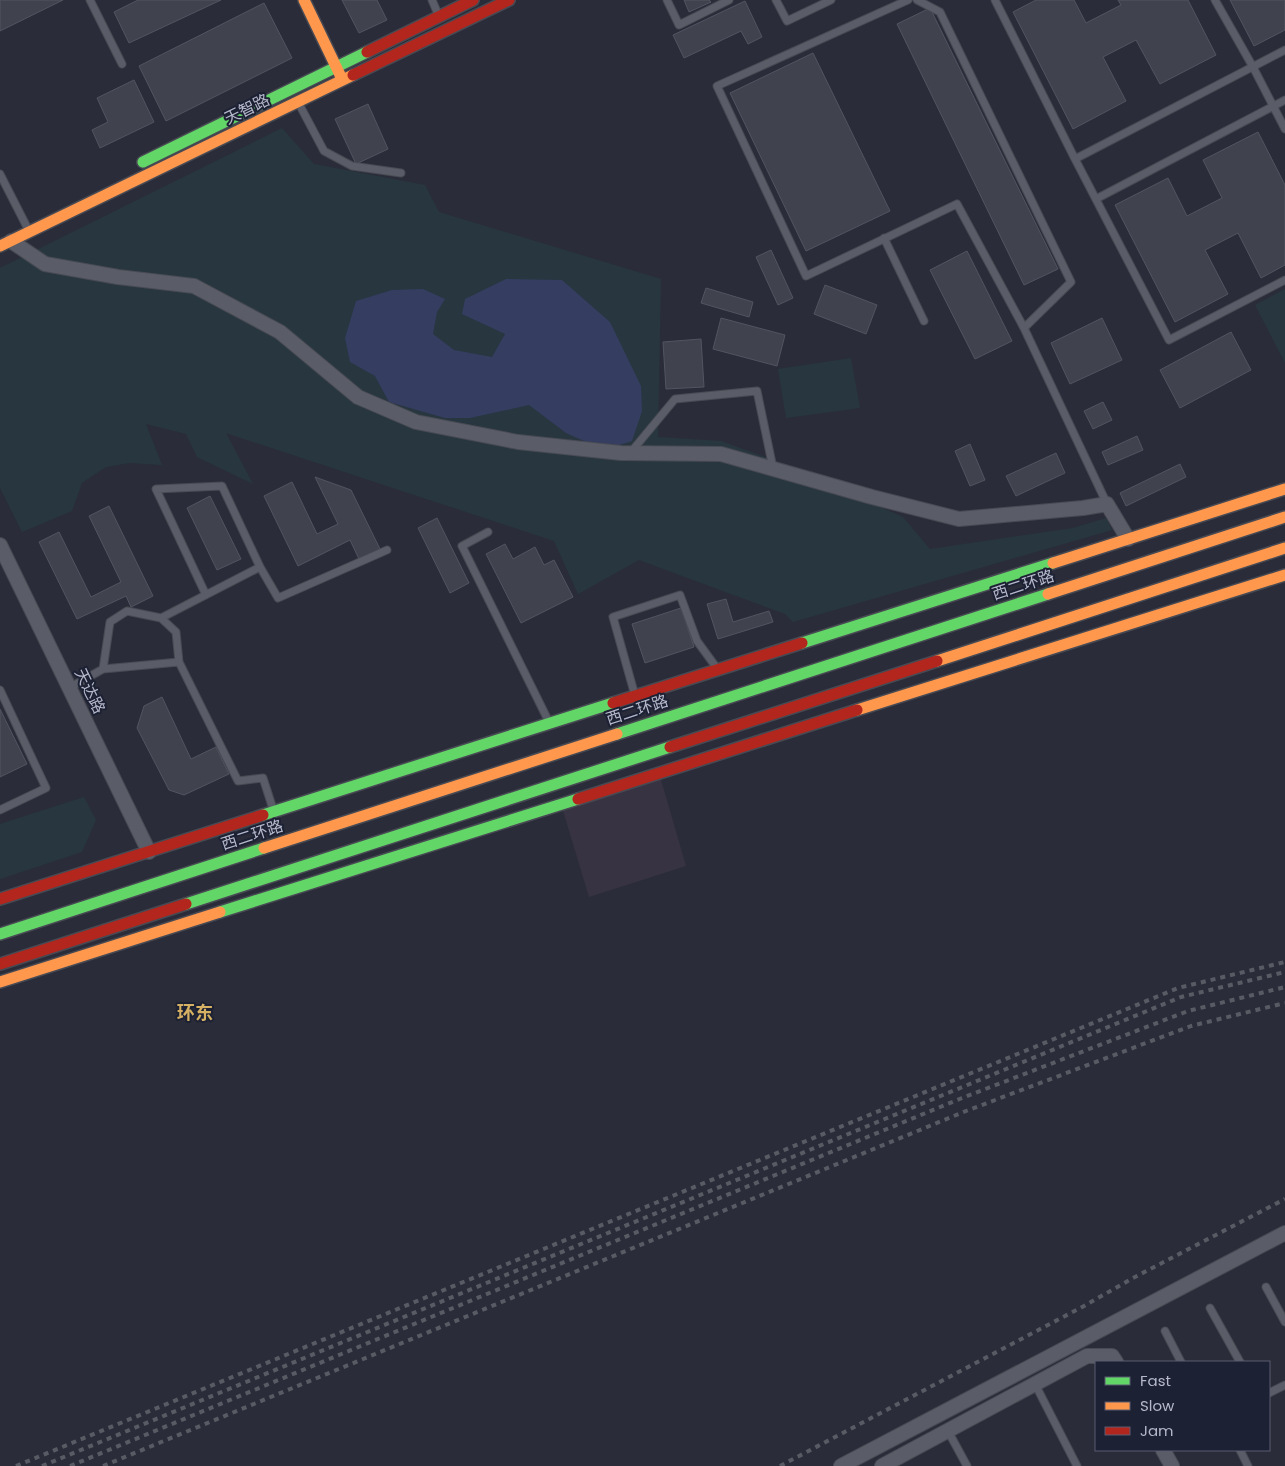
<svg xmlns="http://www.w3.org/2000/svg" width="1285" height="1466" viewBox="0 0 1285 1466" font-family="Poppins,'Noto Sans SC',sans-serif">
<rect width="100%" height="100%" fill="#2a2d39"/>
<path fill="#373342" d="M 659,773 L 686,866 L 589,897 L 561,804 Z"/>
<path fill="#27363f" d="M 282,128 L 314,164 L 425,185 L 439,212 L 661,279 L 658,437 L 721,441 L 771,459 L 903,517 L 930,549 L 1073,528 L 1106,518 L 1112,530 L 793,622 L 785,614 L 639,560 L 578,594 L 554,541 L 226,433 L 253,484 L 197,457 L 186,434 L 146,424 L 162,465 L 130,463 L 106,467 L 82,483 L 72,511 L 22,532 L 0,488 L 0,268 Z
M 1285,289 L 1285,363 L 1255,305 Z
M 851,358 L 860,408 L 786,418 L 778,369 Z
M 84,797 L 96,820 L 82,852 L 0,879 L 0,824 Z"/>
<path fill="#353d61" d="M 506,279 L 562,280 L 610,322 L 641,386 L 642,411 L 632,441 L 604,450 L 566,433 L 529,405 L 470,418 L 445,418 L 389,402 L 375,376 L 350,362 L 345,338 L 356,301 L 392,290 L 423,289 L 445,299 L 437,312 L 433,334 L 454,350 L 492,357 L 505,334 L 462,314 L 465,299 Z"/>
<path fill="#40434e" stroke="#525561" d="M 0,0 L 63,0 L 0,31 Z
M 138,0 L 221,0 L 129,43 L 114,12 Z
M 342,0 L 377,0 L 387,20 L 359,33 Z
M 684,0 L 709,0 L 711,2 L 689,12 Z
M 1036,0 L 1074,0 L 1086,23 L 1121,5 L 1118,0 L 1188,0 L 1216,55 L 1160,84 L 1136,40 L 1103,57 L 1126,101 L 1073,129 L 1013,12 Z
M 1230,0 L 1285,0 L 1285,30 L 1254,46 Z
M 745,1 L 762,37 L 748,44 L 741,31 L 684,58 L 673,35 Z
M 264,3 L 292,58 L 166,121 L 139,66 Z
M 930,8 L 1058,269 L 1024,285 L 897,24 Z
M 813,53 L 890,211 L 806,251 L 730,93 Z
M 134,80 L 154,122 L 100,148 L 92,130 L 108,122 L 97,98 Z
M 368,104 L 388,149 L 356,164 L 335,119 Z
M 1258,132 L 1285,185 L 1285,265 L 1261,278 L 1238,233 L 1205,250 L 1228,294 L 1175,322 L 1115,205 L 1168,178 L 1187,216 L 1222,198 L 1203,160 Z
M 771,250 L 793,298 L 778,305 L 756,257 Z
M 967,251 L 1012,341 L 975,359 L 930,270 Z
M 825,285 L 877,305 L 866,334 L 814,314 Z
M 706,288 L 753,302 L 749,317 L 701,303 Z
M 721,318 L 785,335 L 777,366 L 713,349 Z
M 1102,318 L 1122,360 L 1070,384 L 1051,343 Z
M 1231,332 L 1251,370 L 1180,408 L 1160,370 Z
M 701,339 L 704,387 L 666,389 L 663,342 Z
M 1103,402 L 1112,420 L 1093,429 L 1084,411 Z
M 1137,436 L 1143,450 L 1108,465 L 1102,452 Z
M 970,444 L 985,480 L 970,486 L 955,451 Z
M 1056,453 L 1065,473 L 1016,496 L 1006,476 Z
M 1180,464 L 1186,477 L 1126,506 L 1120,493 Z
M 315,477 L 351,490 L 380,549 L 359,559 L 350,540 L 298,566 L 264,496 L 292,482 L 317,534 L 338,524 Z
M 210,496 L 241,559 L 217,570 L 187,508 Z
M 109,506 L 153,596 L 131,607 L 126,596 L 77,619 L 39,542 L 59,532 L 91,597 L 121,582 L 89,516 Z
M 437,518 L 469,583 L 450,593 L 418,528 Z
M 505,544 L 513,559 L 535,547 L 544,565 L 554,560 L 573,597 L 521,623 L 486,554 Z
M 726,599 L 733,622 L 769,611 L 773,622 L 718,639 L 707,604 Z
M 681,608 L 694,647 L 645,663 L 632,624 Z
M 162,697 L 191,759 L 216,747 L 229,774 L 184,795 L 169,790 L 137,728 L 144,706 Z
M 0,709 L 27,764 L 0,777 Z"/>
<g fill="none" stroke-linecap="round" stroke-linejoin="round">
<defs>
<path id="lane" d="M 90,0 L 122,64
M 432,0 L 438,14
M 667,0 L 679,25 L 729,0
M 776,0 L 787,21 L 831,0
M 908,0 L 717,86 L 806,276 L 957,204 L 1024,328 L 1107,504
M 917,0 L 940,12 L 1071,282 L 1024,328
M 995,0 L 1075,159 L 1285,50
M 1215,0 L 1253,67 L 1285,129
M 298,102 L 324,151 L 352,166 L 401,173
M 1075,159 L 1169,340 L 1285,280
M 0,174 L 28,229
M 1096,199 L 1285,100
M 884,238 L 924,321
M 631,452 L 675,399 L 757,391 L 773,468
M 488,532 L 462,546 L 548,720
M 206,595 L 156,489 L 222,486 L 260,567
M 161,618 L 176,632 L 179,662
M 103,669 L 110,622 L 127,611 L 161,618 L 260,567 L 278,598 L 387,550
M 69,688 L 103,669 L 179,662 L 238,781 L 263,778 L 273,809
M 0,690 L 46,788 L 0,810
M 634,692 L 613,617 L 680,595 L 697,641 L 716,667
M 1266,1287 L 1285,1322
M 1210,1308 L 1240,1362
M 1165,1331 L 1181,1362
M 1035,1384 L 1077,1466
M 1269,1393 L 1285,1385
M 948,1431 L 967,1466
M 1240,1450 L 1248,1466"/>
<path id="street" d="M 11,241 L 45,264 L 118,277 L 194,286 L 280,332 L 358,397 L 416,422 L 518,442 L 621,453 L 721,454 L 872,497 L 959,519 L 1083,508 L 1107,504 L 1128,539
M 0,545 L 149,852
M 1163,1450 L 1172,1466
M 841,1466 L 1285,1233
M 882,1466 L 1087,1356 L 1112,1356 L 1116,1362"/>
<path id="fast" d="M 143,162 L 367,52
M 802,643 L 1053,563
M 617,734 L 1048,594
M 263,815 L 613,703
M 186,904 L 670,747
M 220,912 L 578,799
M 0,934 L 264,848"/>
<path id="slow" d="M 304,0 L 342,79
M 0,246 L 353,75
M 1053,563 L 1285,489
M 1048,594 L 1285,517
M 937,661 L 1285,548
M 857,710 L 1285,575
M 264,848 L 617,734
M 0,982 L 220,912"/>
<path id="jam" d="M 367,52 L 473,0
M 353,75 L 509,0
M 613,703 L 802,643
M 670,747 L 937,661
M 578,799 L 857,710
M 0,899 L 263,815
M 0,964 L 186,904"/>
</defs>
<use href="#lane" stroke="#484a53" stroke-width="9"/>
<use href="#street" stroke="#484a53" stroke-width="16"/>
<use href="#fast" stroke="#484a53" stroke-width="14"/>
<use href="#slow" stroke="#484a53" stroke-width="14"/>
<use href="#jam" stroke="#484a53" stroke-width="14"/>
<use href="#lane" stroke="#5a5c67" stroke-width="7"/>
<use href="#street" stroke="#5a5c67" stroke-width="14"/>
<use href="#fast" stroke="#63d668" stroke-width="11"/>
<use href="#slow" stroke="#ff974d" stroke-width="11"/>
<use href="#jam" stroke="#b3261e" stroke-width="11"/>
<path stroke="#595b64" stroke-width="4" stroke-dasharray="5 5" stroke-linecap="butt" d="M 16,1466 L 1178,988 L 1285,962
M 42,1466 L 1181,997 L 1285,972
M 70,1466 L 962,1098 L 1188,1011 L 1285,987
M 103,1466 L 966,1111 L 1191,1026 L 1285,1003
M 780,1466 L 1084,1306 L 1133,1278 L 1285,1199"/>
</g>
<g text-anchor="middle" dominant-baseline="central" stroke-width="4" stroke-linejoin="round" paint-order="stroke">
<g font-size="16" fill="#b5b8ca" stroke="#1d2134">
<text transform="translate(247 109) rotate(-26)">天智路</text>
<text transform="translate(1023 585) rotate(-18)">西二环路</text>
<text transform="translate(90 691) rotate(64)">天达路</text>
<text transform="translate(637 710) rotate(-18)">西二环路</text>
<text transform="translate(252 835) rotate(-18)">西二环路</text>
</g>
<g font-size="18" font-weight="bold" fill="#d7b163" stroke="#1d2134">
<text x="195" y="1012">环东</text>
</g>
</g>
<rect x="1095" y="1361" width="175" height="90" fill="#1d2134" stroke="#5a5d70"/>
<rect x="1105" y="1377" width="25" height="8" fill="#63d668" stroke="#5a5d70"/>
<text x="1140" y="1386" font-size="15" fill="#b5b8ca">Fast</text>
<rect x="1105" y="1402" width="25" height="8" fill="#ff974d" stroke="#5a5d70"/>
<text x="1140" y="1411" font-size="15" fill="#b5b8ca">Slow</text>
<rect x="1105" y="1427" width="25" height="8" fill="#b3261e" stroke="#5a5d70"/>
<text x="1140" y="1436" font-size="15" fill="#b5b8ca">Jam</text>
</svg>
